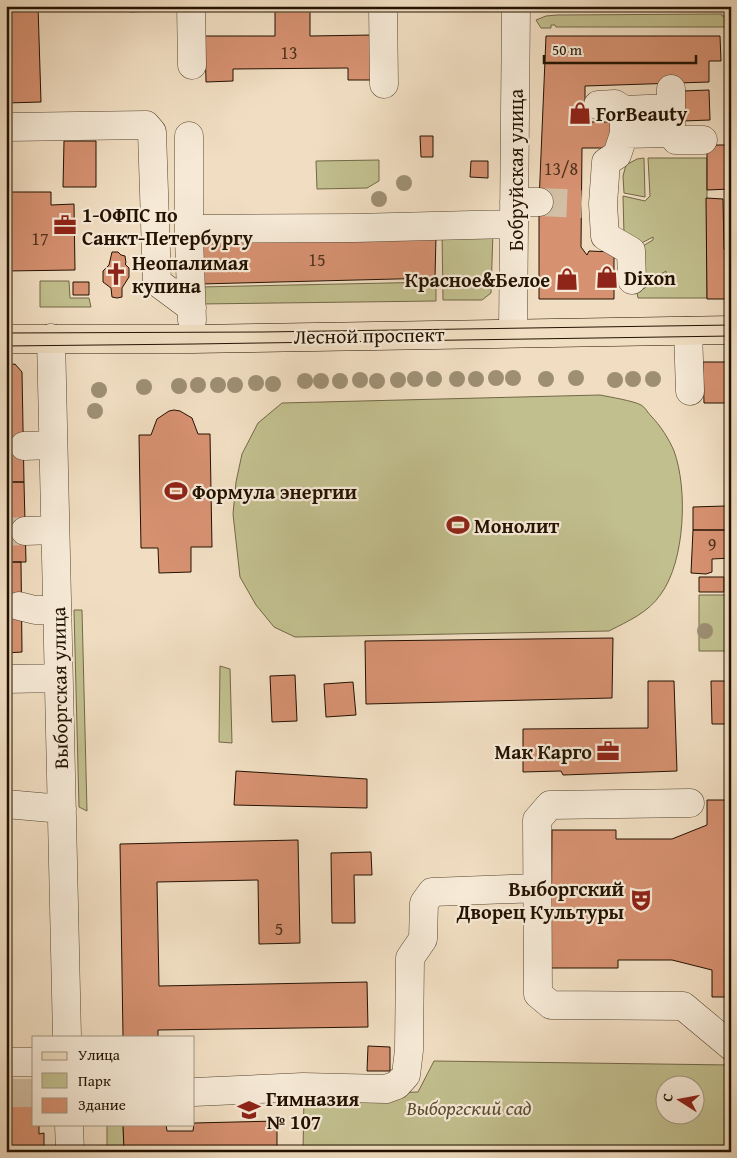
<svg xmlns="http://www.w3.org/2000/svg" width="737" height="1158" viewBox="0 0 737 1158" font-family="'Gentium Book Plus',serif">
<rect width="100%" height="100%" fill="#f1dec2"/>
<filter id="stains"><feTurbulence type="fractalNoise" baseFrequency=".004" numOctaves="4"/><feColorMatrix values="0 0 0 0 .2 0 0 0 0 .09 0 0 0 0 .02 0 0 0 .5 -.17"/></filter>
<radialGradient id="worn" r=".72"><stop offset=".6" stop-color="#630" stop-opacity="0"/><stop offset="1" stop-color="#630" stop-opacity=".3"/></radialGradient>
<path fill="#c2bf8e" stroke="#726847" fill-rule="evenodd" d="M 722,14 L 722,16 L 726,16 L 727,14 L 731,14 L 731,27 L 556,27 L 555,25 L 551,25 L 551,28 L 541,28 L 536,20 L 546,16 L 557,15 Z
M 644,158 L 645,197 L 624,193 L 623,176 L 626,165 L 637,159 Z
M 648,158 L 707,158 L 707,298 L 638,298 L 637,293 L 666,274 L 666,271 L 637,289 L 636,250 L 653,240 L 653,237 L 636,246 L 636,238 L 626,237 L 624,235 L 623,196 L 645,201 L 650,196 Z
M 379,160 L 379,181 L 367,188 L 317,189 L 316,161 Z
M 493,231 L 491,293 L 482,300 L 443,300 L 442,232 Z
M 40,281 L 69,281 L 70,298 L 89,298 L 91,307 L 40,307 Z
M 436,282 L 436,301 L 199,304 L 199,287 Z
M 600,395 C 610,397 634,401 641,405 C 645,407 648,413 651,416 C 660,425 669,439 674,451 C 688,489 685,561 661,594 C 648,613 628,621 609,631 L 295,637 L 274,627 L 256,605 L 240,577 L 233,514 L 236,482 L 242,454 L 258,423 L 282,403 Z
M 699,595 L 731,595 L 731,676 L 729,676 L 729,651 L 699,651 Z
M 74,610 L 82,610 L 87,811 L 79,807 Z
M 220,666 L 230,669 L 232,743 L 219,742 Z
M 434,1061 L 731,1065 L 731,1152 L 303,1152 L 304,1096 L 418,1092 ZM 664,1086 L 694,1086 L 694,1116 L 664,1116 Z
M 107,1124 L 123,1124 L 124,1152 L 107,1152 Z"/>
<path fill="#d69171" stroke="#231200" d="M 6,6 L 38,6 L 41,102 L 6,103 Z
M 130,6 L 149,6 L 149,11 L 130,12 Z
M 275,6 L 310,6 L 310,36 L 373,35 L 374,80 L 348,80 L 348,68 L 233,69 L 233,81 L 206,82 L 205,36 L 275,36 Z
M 546,36 L 720,36 L 721,61 L 709,61 L 709,82 L 585,86 L 585,122 L 613,122 L 614,148 L 582,148 L 581,247 L 587,255 L 589,251 L 614,252 L 614,299 L 539,299 L 539,202 Z
M 709,90 L 710,120 L 683,121 L 683,91 Z
M 420,136 L 433,136 L 433,157 L 421,157 Z
M 64,141 L 96,141 L 96,187 L 63,187 Z
M 707,145 L 731,145 L 731,189 L 707,190 Z
M 471,161 L 488,161 L 488,178 L 470,177 Z
M 6,192 L 51,192 L 51,205 L 74,204 L 75,270 L 6,271 Z
M 706,198 L 723,199 L 724,249 L 731,249 L 731,299 L 707,299 Z
M 436,236 L 435,278 L 200,284 L 199,241 Z
M 112,252 L 118,252 L 121,255 L 125,256 L 126,263 L 125,264 L 129,268 L 129,277 L 122,288 L 122,297 L 117,298 L 112,297 L 111,288 L 103,282 L 103,271 L 109,265 Z
M 73,282 L 89,282 L 89,295 L 73,295 Z
M 703,362 L 731,362 L 731,403 L 704,403 Z
M 15,364 L 22,372 L 24,482 L 6,482 L 6,365 Z
M 174,410 L 180,411 L 192,418 L 198,434 L 210,434 L 212,547 L 191,547 L 191,572 L 159,573 L 158,548 L 141,548 L 139,435 L 151,435 L 157,419 L 169,411 Z
M 6,482 L 24,482 L 26,562 L 6,562 Z
M 727,503 L 731,503 L 731,530 L 693,530 L 693,507 L 725,506 Z
M 693,530 L 731,530 L 731,558 L 712,559 L 712,572 L 706,574 L 691,573 Z
M 6,562 L 21,562 L 22,652 L 6,653 Z
M 699,577 L 724,577 L 724,592 L 699,592 Z
M 613,638 L 612,698 L 366,704 L 365,641 Z
M 295,675 L 297,721 L 272,722 L 270,676 Z
M 648,681 L 674,681 L 677,771 L 563,775 L 561,771 L 523,772 L 523,729 L 648,728 Z
M 711,681 L 731,681 L 731,724 L 712,724 Z
M 353,682 L 356,715 L 326,717 L 324,684 Z
M 236,771 L 367,779 L 367,808 L 234,805 Z
M 707,800 L 731,800 L 731,997 L 712,997 L 712,970 L 672,960 L 618,960 L 618,968 L 551,968 L 552,830 L 616,830 L 616,839 L 672,839 L 707,825 Z
M 298,840 L 300,943 L 259,944 L 258,880 L 157,882 L 159,986 L 367,982 L 368,1027 L 158,1030 L 158,1037 L 123,1037 L 120,844 Z
M 371,852 L 372,875 L 354,875 L 355,923 L 332,923 L 331,853 Z
M 368,1046 L 390,1047 L 390,1071 L 367,1071 Z
M 34,1081 L 34,1124 L 39,1124 L 39,1134 L 44,1133 L 44,1152 L 6,1152 L 6,1082 Z
M 277,1121 L 277,1152 L 124,1152 L 123,1124 L 166,1124 L 167,1131 L 193,1131 L 194,1123 Z"/>
<g fill="none" stroke-linecap="round" stroke-linejoin="round">
<path stroke="#d2bfa5" stroke-width="28" stroke-dasharray="28 14" stroke-linecap="butt" d="M 539,202 L 582,204
M 6,532 L 25,531
M 6,1093 L 34,1093"/>
<defs>
<path id="minor" d="M 191,6 L 192,65
M 383,6 L 384,84
M 598,105 L 615,104 L 624,110
M 8,127 L 146,125 L 152,132 L 157,282 L 192,308
M 671,133 L 676,140 L 703,140
M 624,134 L 624,110 L 671,108
M 189,136 L 189,238 L 192,320
M 514,202 L 539,202
M 189,229 L 355,228 L 514,224
M 632,280 L 631,251 L 605,236 L 603,204 L 606,162 L 617,155 L 624,134 L 671,133 L 671,89
M 688,331 L 690,391
M 513,333 L 516,6
M 51,338 L 67,1037
M 24,446 L 53,445
M 25,531 L 55,530
M 19,606 L 35,610 L 57,610
M 6,679 L 58,678
M 690,803 L 550,805 L 537,820 L 538,994 L 551,1005 L 683,1006 L 731,1046
M 6,804 L 62,809
M 6,1062 L 34,1062
M 194,1092 L 303,1087 L 386,1089 L 397,1085 L 406,1075 L 409,1050 L 410,958 L 423,939 L 424,903 L 432,892 L 538,888
M 69,1124 L 70,1152"/>
<path id="major" d="M 6,339 L 192,339 L 731,330"/>
</defs>
<use href="#minor" stroke="#564530" stroke-width="29"/>
<use href="#major" stroke="#231200" stroke-width="29"/>
<use href="#minor" stroke="#f6ead7" stroke-width="28"/>
<use href="#major" stroke="#f1dec2" stroke-width="28"/>
<path stroke="#231200" stroke-width="1" d="M 6,333 L 262,332 L 731,325
M 6,346 L 194,344 L 731,336"/>
</g>
<g fill="#9e8f73">
<circle cx="404" cy="183" r="8"/>
<circle cx="379" cy="199" r="8"/>
<circle cx="496" cy="378" r="8"/>
<circle cx="513" cy="378" r="8"/>
<circle cx="576" cy="378" r="8"/>
<circle cx="415" cy="379" r="8"/>
<circle cx="434" cy="379" r="8"/>
<circle cx="457" cy="379" r="8"/>
<circle cx="476" cy="379" r="8"/>
<circle cx="546" cy="379" r="8"/>
<circle cx="633" cy="379" r="8"/>
<circle cx="653" cy="379" r="8"/>
<circle cx="360" cy="380" r="8"/>
<circle cx="398" cy="380" r="8"/>
<circle cx="615" cy="380" r="8"/>
<circle cx="305" cy="381" r="8"/>
<circle cx="321" cy="381" r="8"/>
<circle cx="340" cy="381" r="8"/>
<circle cx="377" cy="381" r="8"/>
<circle cx="256" cy="383" r="8"/>
<circle cx="273" cy="384" r="8"/>
<circle cx="198" cy="385" r="8"/>
<circle cx="218" cy="385" r="8"/>
<circle cx="235" cy="385" r="8"/>
<circle cx="179" cy="386" r="8"/>
<circle cx="144" cy="387" r="8"/>
<circle cx="99" cy="390" r="8"/>
<circle cx="95" cy="411" r="8"/>
<circle cx="705" cy="631" r="8"/>
</g>
<defs>
<symbol id="shop-bare" viewBox="-9 -9 18 18"><path d="M-5-2.5h2.3a2.7 3.5 0 0 1 5.4 0H5L5.5 6h-11ZM-1.5-2.5h3a1.5 2.3 0 0 0-3 0Z" fill="#8f2418" stroke="#f6ead7" stroke-width="2.5" paint-order="stroke"/></symbol>
<symbol id="office-bare" viewBox="-9 -9 18 18"><path d="M-6-3h4V-5.5h4V-3h4V5H-6ZM-1-4.5V-3h2v-1.5ZM-6 0V1H6V0Z" fill="#8f2418" stroke="#f6ead7" stroke-width="2.5" paint-order="stroke"/></symbol>
<symbol id="church-bare" viewBox="-9 -9 18 18"><path d="M-1.2-6h2.4v3.5h3.3v2.4h-3.3V6h-2.4V-.1h-3.3v-2.4h3.3Z" fill="#8f2418" stroke="#f6ead7" stroke-width="2.5" paint-order="stroke"/></symbol>
<symbol id="stadium-bare" viewBox="-9 -9 18 18"><path d="M0-5a6.5 5 0 1 0 0 10a6.5 5 0 1 0 0-10ZM-3.5-1.8h7v3.6h-7Z" fill="#8f2418" stroke="#f6ead7" stroke-width="2.5" paint-order="stroke"/></symbol>
<symbol id="theatre-bare" viewBox="-9 -9 18 18"><path d="M-5-5.5Q0-4 5-5.5V0Q5 5 0 6Q-5 5-5 0ZM-3.3-2.5H-1v1.5H-3.3ZM1-2.5H3.3v1.5H1ZM-2.8 1Q0 5.5 2.8 1Z" fill="#8f2418" stroke="#f6ead7" stroke-width="2.5" paint-order="stroke"/></symbol>
<symbol id="school-bare" viewBox="-9 -9 18 18"><path d="M0-5L7-2L0 1L-7-2ZM-4 1L0 2.5L4 1V4Q0 6-4 4Z" fill="#8f2418" stroke="#f6ead7" stroke-width="2.5" paint-order="stroke"/></symbol>
</defs>
<g fill-rule="evenodd">
<use href="#shop-bare" x="564" y="97" width="32" height="32"/>
<use href="#office-bare" x="49" y="209" width="32" height="32"/>
<use href="#church-bare" x="100" y="258" width="32" height="32"/>
<use href="#shop-bare" x="591" y="261" width="32" height="32"/>
<use href="#shop-bare" x="551" y="263" width="32" height="32"/>
<use href="#stadium-bare" x="160" y="475" width="32" height="32"/>
<use href="#stadium-bare" x="442" y="509" width="32" height="32"/>
<use href="#office-bare" x="592" y="735" width="32" height="32"/>
<use href="#theatre-bare" x="625" y="884" width="32" height="32"/>
<use href="#school-bare" x="233" y="1094" width="32" height="32"/>
</g>
<g text-anchor="middle" dominant-baseline="central" stroke-width="4.5" stroke-linejoin="round" paint-order="stroke">
<g font-size="18" fill="#50321c">
<text x="289" y="52">13</text>
<text x="561" y="168">13/8</text>
<text x="40" y="238">17</text>
<text x="317" y="259">15</text>
<text x="712" y="544">9</text>
<text x="279" y="928">5</text>
</g>
<g font-size="20" font-weight="bold" fill="#231200" stroke="#f6ead7" text-anchor="start">
<text x="596" y="113">ForBeauty</text>
<text x="82" y="214">1-ОФПС по<tspan x="82" dy="23">Санкт-Петербургу</tspan></text>
<text x="132" y="262">Неопалимая<tspan x="132" dy="23">купина</tspan></text>
<text x="624" y="277">Dixon</text>
<text x="550" y="279" text-anchor="end">Красное&amp;Белое</text>
<text x="192" y="491">Формула энергии</text>
<text x="474" y="525">Монолит</text>
<text x="592" y="751" text-anchor="end">Мак Карго</text>
<text x="624" y="888" text-anchor="end">Выборгский<tspan x="624" dy="23">Дворец Культуры</tspan></text>
<text x="266" y="1098">Гимназия<tspan x="266" dy="23">№ 107</tspan></text>
</g>
<g font-size="20" fill="#231200" stroke="#f6ead7">
<text transform="translate(515 170) rotate(-90)">Бобруйская улица</text>
<text transform="translate(369 335) rotate(-1)">Лесной проспект</text>
<text transform="translate(59 688) rotate(-91)">Выборгская улица</text>
</g>
<g font-size="20" font-style="italic" fill="#5b4f32" stroke="#f6ead7">
<text x="469" y="1107">Выборгский сад</text>
</g>
</g>
<rect width="737" height="1158" fill="none" stroke="#f1dec2" stroke-width="25"/>
<rect x="8" y="8" width="722" height="1143" fill="none" stroke="#231200" stroke-width="2.5"/>
<rect x="12" y="12" width="712" height="1133" fill="none" stroke="#231200"/>
<rect x="32" y="1036" width="162" height="90" fill="#f6ead7" stroke="#a29481"/>
<rect x="42" y="1052" width="25" height="8" fill="#f1dec2" stroke="#a29481"/>
<text x="78" y="1060" font-size="15" fill="#231200">Улица</text>
<rect x="42" y="1073" width="25" height="15" fill="#c2bf8e" stroke="#a29481"/>
<text x="78" y="1086" font-size="15" fill="#231200">Парк</text>
<rect x="42" y="1098" width="25" height="15" fill="#d69171" stroke="#a29481"/>
<text x="78" y="1110" font-size="15" fill="#231200">Здание</text>
<g transform="translate(680 1100) rotate(281)"><circle r="24" fill="#f6ead7" stroke="#a29481"/>
<path d="M0-4L9 19L0 12L-9 19Z" fill="#8f2418"/>
<text y="-8" font-size="14" font-weight="bold" text-anchor="middle" fill="#231200">С</text>
</g>
<path d="M544 55v8h152v-8" fill="none" stroke="#231200" stroke-width="2.5"/>
<text x="552" y="55" font-size="15" fill="#231200" stroke="#f6ead7" stroke-width="4" paint-order="stroke">50 m</text>
<rect width="100%" height="100%" filter="url(#stains)"/>
<rect width="100%" height="100%" fill="url(#worn)"/>
</svg>
